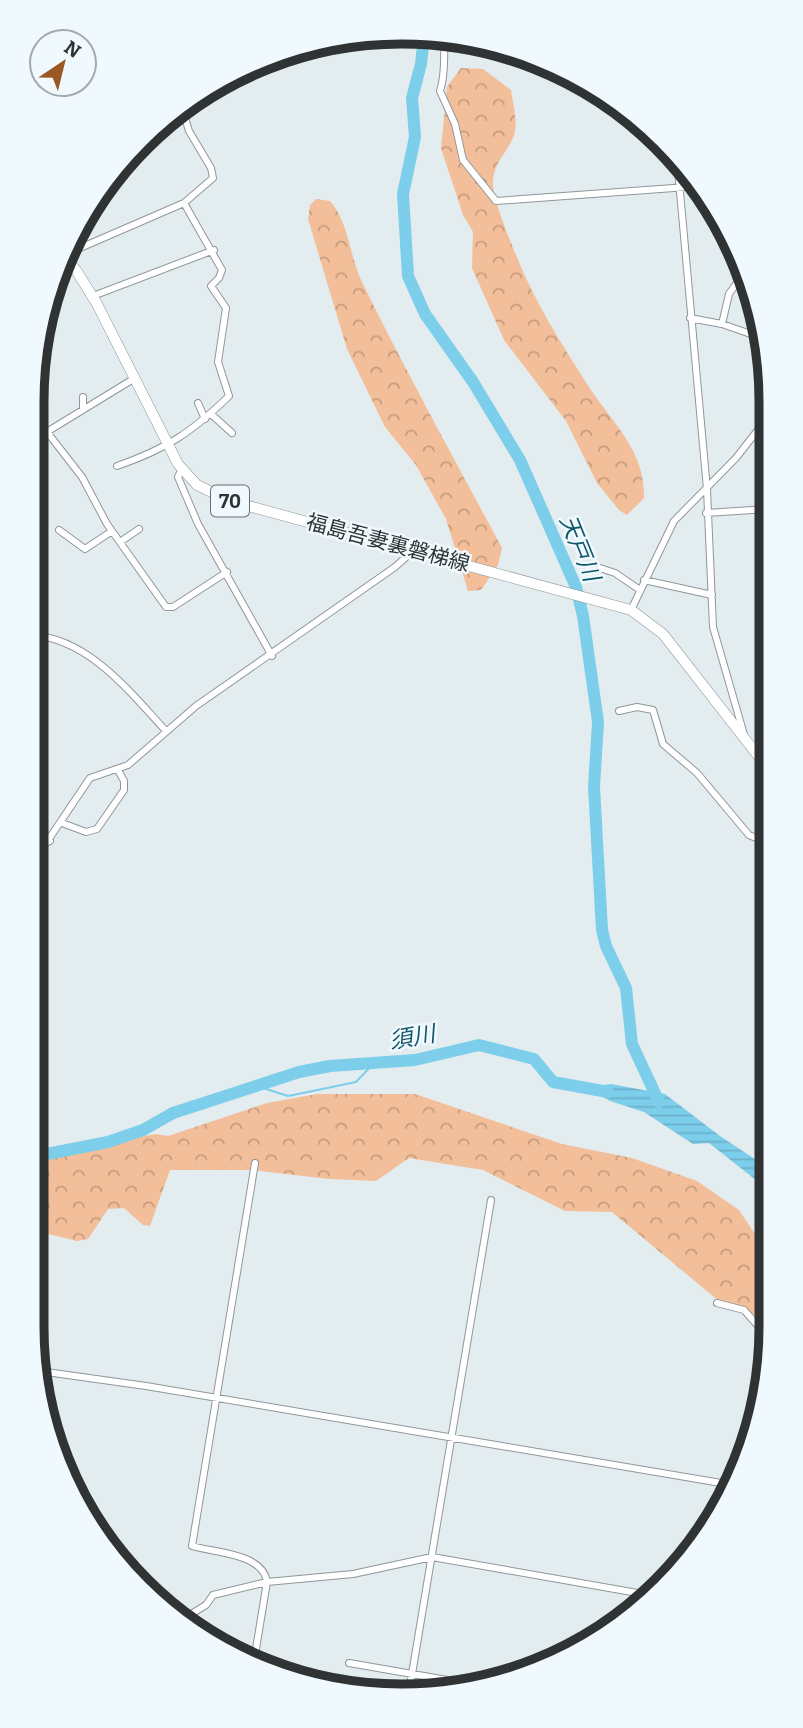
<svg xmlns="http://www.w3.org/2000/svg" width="803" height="1728" viewBox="0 0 803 1728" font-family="Bitter,'Noto Sans JP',serif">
<defs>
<pattern id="forest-crowns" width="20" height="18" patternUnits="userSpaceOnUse" patternTransform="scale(1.75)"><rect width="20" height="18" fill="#f3bf9a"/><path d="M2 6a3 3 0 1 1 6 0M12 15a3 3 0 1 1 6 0" fill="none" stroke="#c59c7e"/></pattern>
<pattern id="water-rules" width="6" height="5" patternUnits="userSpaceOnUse" patternTransform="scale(1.75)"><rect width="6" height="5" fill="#7cceea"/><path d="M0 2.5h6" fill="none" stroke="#6cb1c9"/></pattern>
</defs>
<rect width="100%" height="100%" fill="#e3ecef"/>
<path fill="url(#forest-crowns)" d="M 461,68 L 483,69 L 511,90 C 513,105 519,124 513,138 C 507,152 494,163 493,180 C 491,199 517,257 525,276 C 543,315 566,351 589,387 C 613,424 645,450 644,498 L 627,515 L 619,510 L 597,483 L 566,421 L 504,340 L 472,268 L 473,232 L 463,215 L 441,148 L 447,87 Z
M 316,199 L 330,201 C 350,224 349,257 363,284 C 407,374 455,460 502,548 L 498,565 L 481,590 L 468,591 L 446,519 L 416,465 L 385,427 L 347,349 L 308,219 L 310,205 Z
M 317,1094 L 415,1094 L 562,1144 L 632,1158 L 697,1181 L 739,1210 L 755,1234 L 770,1296 L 764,1313 L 751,1314 L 720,1302 L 612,1212 L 565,1211 L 483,1170 L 409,1158 L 376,1181 L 329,1179 L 252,1170 L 170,1170 L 150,1226 L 143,1225 L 124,1208 L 108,1209 L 88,1239 L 77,1241 L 32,1230 L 32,1149 L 56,1152 L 156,1134 L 168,1136 L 267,1103 Z"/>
<path fill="url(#water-rules)" d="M 611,1084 L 665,1094 L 720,1136 L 771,1170 L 771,1192 L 709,1143 L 693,1144 L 644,1112 L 610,1101 L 587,1087 Z"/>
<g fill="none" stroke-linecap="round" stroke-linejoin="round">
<path stroke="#7cceea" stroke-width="2" d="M 257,1086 L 288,1096 L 303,1093 L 356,1082 L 374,1063"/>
<path stroke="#7cceea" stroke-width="12" d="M 424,36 L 421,64 L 412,98 L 415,137 L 403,194 L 408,276 L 425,314 L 473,382 L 520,460 L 576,587 L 583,616 L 598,722 L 594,787 L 602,930 L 606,946 L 626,988 L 632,1044 L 659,1102
M 32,1157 L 108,1142 L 143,1130 L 173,1113 L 299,1072 L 330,1066 L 415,1060 L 479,1045 L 534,1059 L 553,1082 L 608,1092"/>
<defs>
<path id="minor" d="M 445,40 C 443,58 446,73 440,91 L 455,124 L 463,160 L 496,201 L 701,186
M 677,159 L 707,489 L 713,627 L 745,738
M 64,258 L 80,248 L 184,203 L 213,178 L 211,168 L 189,131 L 183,111
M 93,296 L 214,250
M 690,318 L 722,324 L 765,339
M 722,324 L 729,294 L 736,284 L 751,288
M 83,397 L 83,409
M 198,403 L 205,419
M 211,414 L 232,433
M 47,432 L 82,477 L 107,524 L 166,607 L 173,607 L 227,572
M 32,441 L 135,378
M 117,466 C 166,449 191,433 229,396 L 218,362 L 226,308 L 211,286 L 219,278 L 222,270 L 184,203
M 182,468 L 178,477 L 198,524 L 272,656
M 706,513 L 769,509
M 59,530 L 85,549 L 112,531
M 120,542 L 139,529
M 600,568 L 615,573 L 640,590
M 644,580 L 712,595
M 631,610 L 674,521 L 736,458 L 768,417
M 32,635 C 89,639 129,691 166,731
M 32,711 L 37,715 L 35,748 L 40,777
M 619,711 L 637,707 L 653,710 L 663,744 L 697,773 L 749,835 L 756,838 L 770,834
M 62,823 L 86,832 L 97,829 L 124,790 L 124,781 L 118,770
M 32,827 L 50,841
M 32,864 L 90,778 L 128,765 L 196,706 L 395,567 L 414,550
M 32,1279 L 35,1254 L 32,1249
M 717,1303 L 744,1310 L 769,1338
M 39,1371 L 146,1386 L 733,1485
M 183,1619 L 206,1605 L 213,1595 L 267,1582 L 353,1574 L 432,1557 L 649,1595
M 254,1661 L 267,1582 C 263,1553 215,1553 192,1546 L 255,1163
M 349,1663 L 476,1685
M 409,1692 L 491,1200"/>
<path id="primary" d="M 62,256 L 76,270 L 97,304 L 178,464 L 197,485 L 230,501 L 631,610 L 663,634 L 770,771"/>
</defs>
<use href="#minor" stroke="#8f979a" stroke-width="8"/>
<use href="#primary" stroke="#8f979a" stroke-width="11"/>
<use href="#minor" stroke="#fff" stroke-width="6"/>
<use href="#primary" stroke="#fff" stroke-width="10"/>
</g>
<g text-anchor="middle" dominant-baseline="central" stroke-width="5" stroke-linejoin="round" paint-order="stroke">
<rect fill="#f0f9fd" stroke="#6a6e70" stroke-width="2" x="211" y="485.5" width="38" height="31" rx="5"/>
<g font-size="19" font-weight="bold" fill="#303334">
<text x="230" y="501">70</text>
</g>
<g font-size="21" fill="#303334" stroke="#f0f9fd">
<text transform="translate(388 543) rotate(15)">福島吾妻裏磐梯線</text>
</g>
<g font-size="23" font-style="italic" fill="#12576a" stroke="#f0f9fd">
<text transform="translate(580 548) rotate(68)">天戸川</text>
<text transform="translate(412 1037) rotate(-10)">須川</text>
</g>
</g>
<path d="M0 0H803V1728H0ZM401 44H402A357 357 0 0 1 759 401V1327A357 357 0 0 1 402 1684H401A357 357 0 0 1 44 1327V401A357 357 0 0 1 401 44Z" fill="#f0f9fd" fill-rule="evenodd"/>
<path fill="none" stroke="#303334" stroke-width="9" d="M401 44H402A357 357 0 0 1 759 401V1327A357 357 0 0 1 402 1684H401A357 357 0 0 1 44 1327V401A357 357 0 0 1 401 44Z"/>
<g transform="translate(63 63) rotate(35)"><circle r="33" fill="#f0f9fd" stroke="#a3aaad" stroke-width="2"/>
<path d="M0-5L12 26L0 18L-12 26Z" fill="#9a5924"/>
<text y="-10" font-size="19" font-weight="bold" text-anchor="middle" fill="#303334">N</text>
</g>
</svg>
